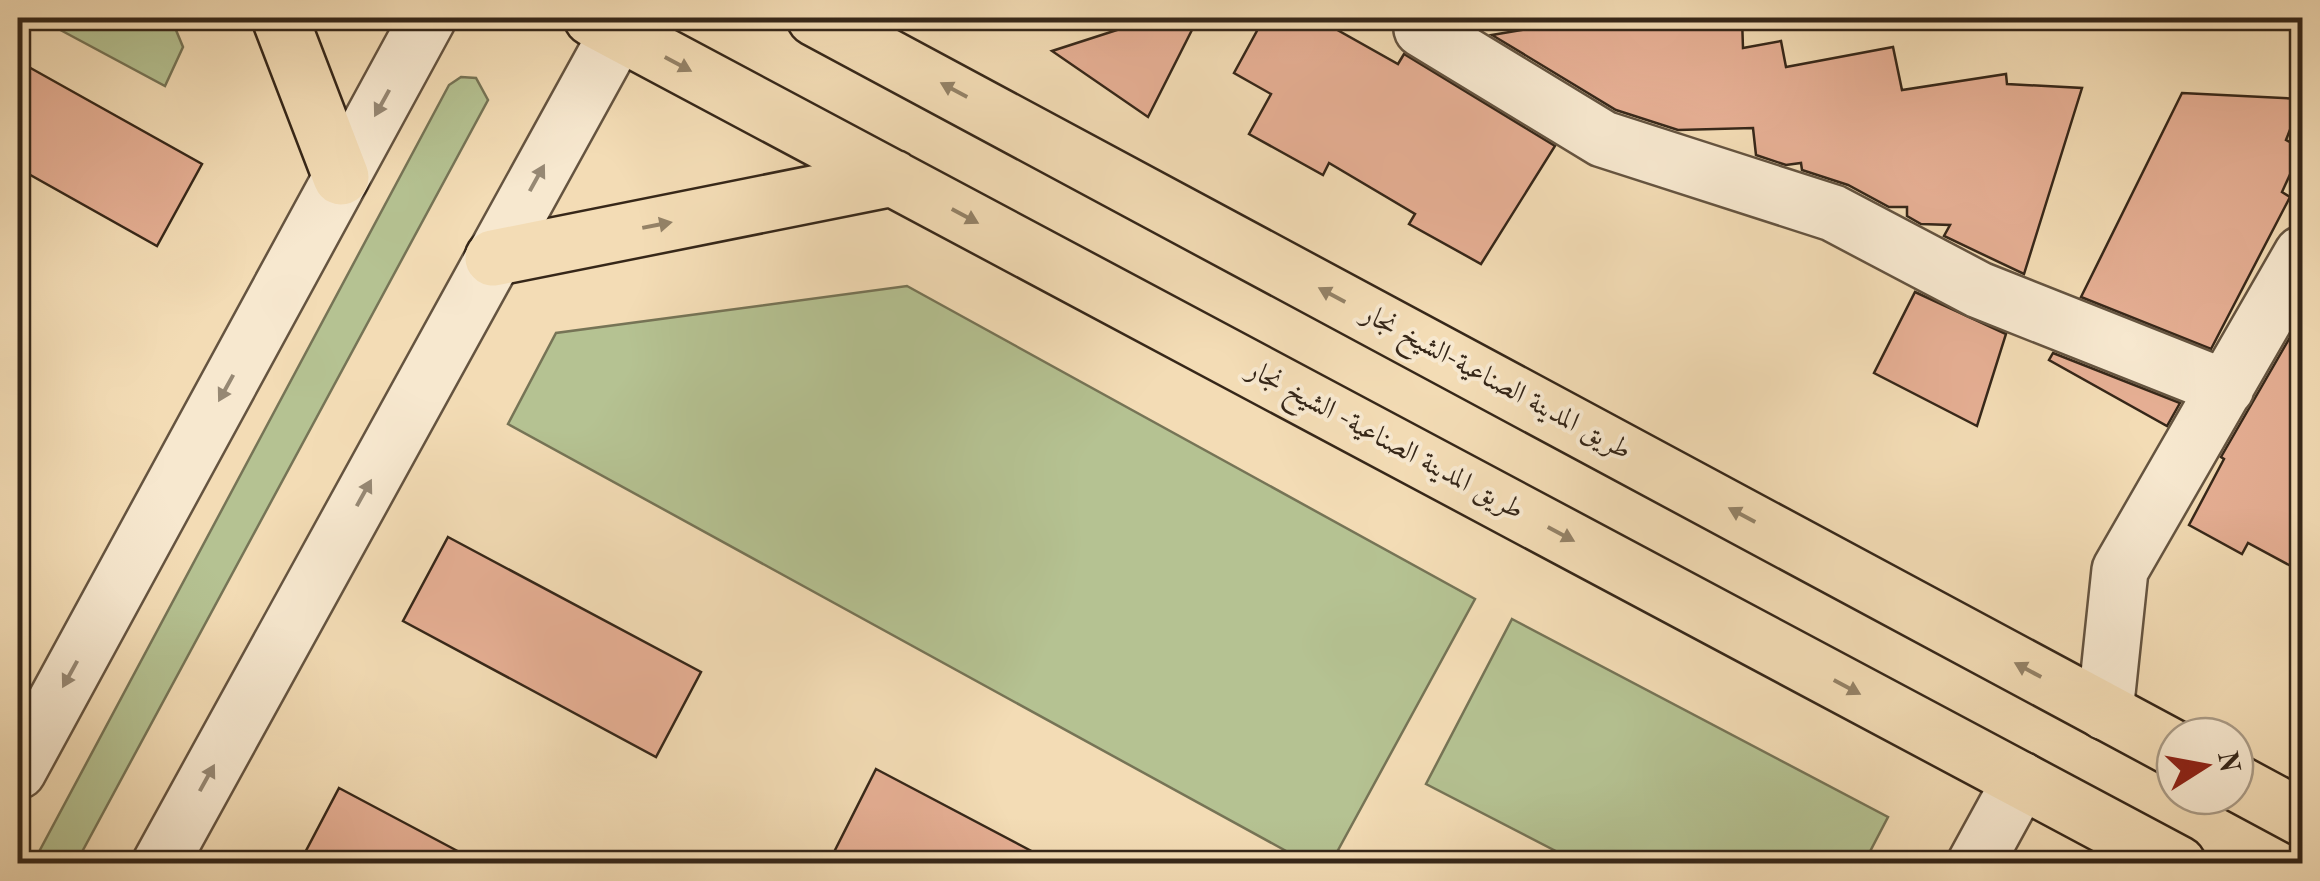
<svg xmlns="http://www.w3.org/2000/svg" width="2320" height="881" viewBox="0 0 2320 881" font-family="'Old Standard TT',Amiri,serif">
<rect width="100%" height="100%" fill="#f3dcb5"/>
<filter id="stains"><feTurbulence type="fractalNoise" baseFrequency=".002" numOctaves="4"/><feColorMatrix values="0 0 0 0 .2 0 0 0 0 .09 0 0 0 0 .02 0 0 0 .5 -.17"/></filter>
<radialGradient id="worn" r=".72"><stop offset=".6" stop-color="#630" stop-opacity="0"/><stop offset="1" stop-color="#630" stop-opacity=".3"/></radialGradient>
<path fill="#b5c292" stroke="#767456" stroke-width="2.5" d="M 38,18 L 171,18 L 183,47 L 165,86 Z
M 461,77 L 476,78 L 488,100 L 76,863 L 33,863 L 449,85 Z
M 907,286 L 1475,599 L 1331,863 L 1308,863 L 508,424 L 556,333 Z
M 1512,619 L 1888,817 L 1864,863 L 1579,863 L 1426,784 Z"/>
<path fill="#e6af94" stroke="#362719" stroke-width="2.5" d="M 1154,18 L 1198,18 L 1148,117 L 1052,51 Z
M 1264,18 L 1316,18 L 1398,64 L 1404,54 L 1555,146 L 1481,264 L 1409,224 L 1415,214 L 1329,163 L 1323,175 L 1249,134 L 1271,94 L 1234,73 Z
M 1592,18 L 1742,18 L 1743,48 L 1781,41 L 1786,67 L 1893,47 L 1902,90 L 2006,74 L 2007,84 L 2082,88 L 2024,274 L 1944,236 L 1950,225 L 1921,224 L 1907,216 L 1907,207 L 1889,207 L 1848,185 L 1802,170 L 1801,163 L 1786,165 L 1756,155 L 1753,128 L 1678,130 L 1616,110 L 1492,35 Z
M 18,61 L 202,164 L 157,246 L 18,168 Z
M 2182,93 L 2302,99 L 2286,140 L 2302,148 L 2282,192 L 2290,197 L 2211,349 L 2081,297 Z
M 1915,292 L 2006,334 L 1977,426 L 1874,373 Z
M 2296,327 L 2302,330 L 2302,572 L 2248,543 L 2242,554 L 2189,525 L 2224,459 L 2221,457 Z
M 2053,353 L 2180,403 L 2167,426 L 2049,360 Z
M 448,537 L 701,672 L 656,757 L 403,621 Z
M 876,769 L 1056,864 L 828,864 Z
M 339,788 L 482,864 L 299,864 Z"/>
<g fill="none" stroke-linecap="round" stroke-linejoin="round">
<defs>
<path id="minor" d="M 1422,29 L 1603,139 L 1833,213 L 1979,290 L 2226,388
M 2105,712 L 2120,570 L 2302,254
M 18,771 L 428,18
M 160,864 L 626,18
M 1975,864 L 2021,780"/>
<path id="primary" d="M 280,18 L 341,177
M 592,18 L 2178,864
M 815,18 L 2175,749
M 493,258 L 893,178
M 2235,782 L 2302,818"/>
</defs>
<use href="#minor" stroke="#655440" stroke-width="60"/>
<use href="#primary" stroke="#362719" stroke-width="60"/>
<use href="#minor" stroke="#f7e8cf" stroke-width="55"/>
<use href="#primary" stroke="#f3dcb5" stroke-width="55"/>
</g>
<defs><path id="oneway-solid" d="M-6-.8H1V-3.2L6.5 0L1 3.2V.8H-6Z" transform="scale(2.5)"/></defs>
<g fill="#948267">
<use href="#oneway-solid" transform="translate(678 64) rotate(28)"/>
<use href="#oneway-solid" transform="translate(954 90) rotate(-152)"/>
<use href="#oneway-solid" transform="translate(965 216) rotate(28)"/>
<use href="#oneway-solid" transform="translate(657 225) rotate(-11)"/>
<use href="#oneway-solid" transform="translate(1332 295) rotate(-152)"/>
<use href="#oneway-solid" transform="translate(1742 515) rotate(-152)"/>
<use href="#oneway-solid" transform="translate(1561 534) rotate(28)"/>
<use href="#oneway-solid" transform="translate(2028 670) rotate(-152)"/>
<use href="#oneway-solid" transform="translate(1847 687) rotate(28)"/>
</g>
<g fill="#968874">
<use href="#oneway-solid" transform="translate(382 103) rotate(119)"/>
<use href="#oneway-solid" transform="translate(537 178) rotate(-61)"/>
<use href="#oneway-solid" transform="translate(226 388) rotate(119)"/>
<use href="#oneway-solid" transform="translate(364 493) rotate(-61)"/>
<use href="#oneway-solid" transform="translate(70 674) rotate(119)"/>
<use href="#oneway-solid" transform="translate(207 778) rotate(-61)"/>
</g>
<g text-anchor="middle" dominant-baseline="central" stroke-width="8" stroke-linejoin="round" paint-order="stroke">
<g font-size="28" fill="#362719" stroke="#f7e8cf">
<text transform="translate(1496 383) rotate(28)">طريق المدينة الصناعية-الشيخ نجار</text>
<text transform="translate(1385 441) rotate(28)">طريق المدينة الصناعية- الشيخ نجار</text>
</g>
</g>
<rect width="2320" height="881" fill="none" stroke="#f3dcb5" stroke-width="60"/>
<rect x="20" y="20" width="2280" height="841" fill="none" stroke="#362719" stroke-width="5"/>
<rect x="30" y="30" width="2260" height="821" fill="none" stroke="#362719" stroke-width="2.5"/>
<g transform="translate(2205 766) rotate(79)"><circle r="48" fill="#f7e8cf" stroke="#aa9b86" stroke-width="2.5"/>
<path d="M0-8L18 38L0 25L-18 38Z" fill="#8f2418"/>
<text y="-15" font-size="28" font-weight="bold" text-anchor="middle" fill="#362719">N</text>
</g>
<rect width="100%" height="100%" filter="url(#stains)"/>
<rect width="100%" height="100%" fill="url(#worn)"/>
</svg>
